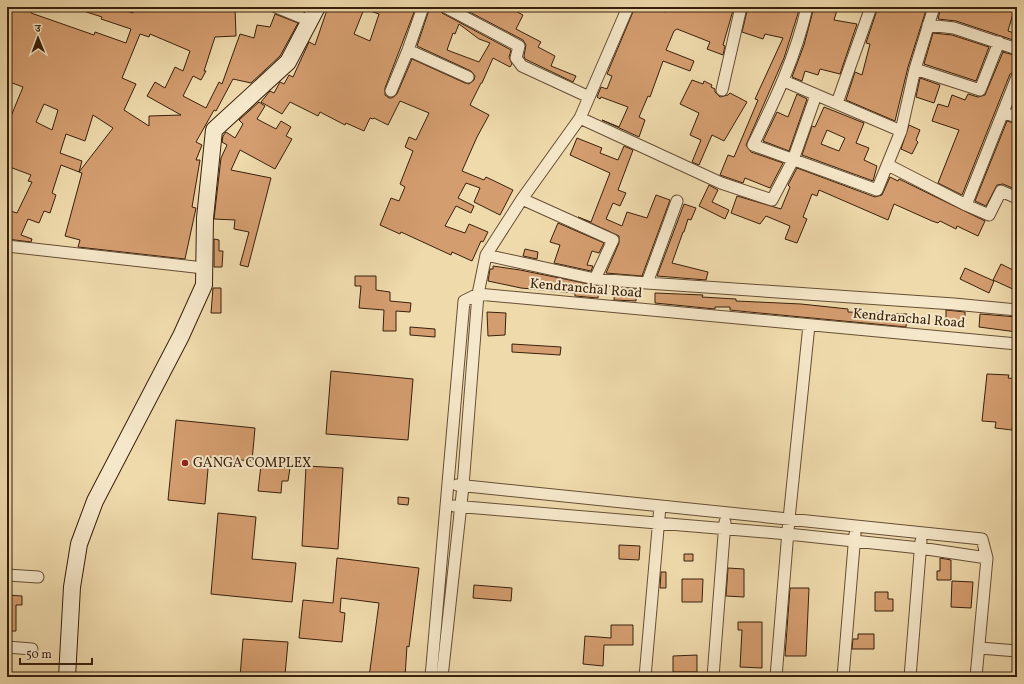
<svg xmlns="http://www.w3.org/2000/svg" width="1024" height="684" viewBox="0 0 1024 684" font-family="Vollkorn,'Noto Serif Devanagari',serif">
<rect width="100%" height="100%" fill="#efdaac"/>
<filter id="stains"><feTurbulence type="fractalNoise" baseFrequency=".005" numOctaves="4"/><feColorMatrix values="0 0 0 0 .2 0 0 0 0 .09 0 0 0 0 .02 0 0 0 .5 -.17"/></filter>
<radialGradient id="worn" r=".72"><stop offset=".6" stop-color="#630" stop-opacity="0"/><stop offset="1" stop-color="#630" stop-opacity=".3"/></radialGradient>
<path fill="#d49d6f" stroke="#38200c" fill-rule="evenodd" d="M 22,7 L 33,7 L 31,13 L 94,35 L 95,32 L 126,43 L 131,29 L 101,19 L 102,17 L 77,9 L 78,7 L 114,7 L 133,13 L 134,7 L 235,7 L 236,36 L 215,37 L 204,71 L 206,71 L 201,80 L 193,76 L 183,96 L 206,108 L 219,82 L 222,84 L 240,34 L 254,38 L 257,25 L 270,27 L 275,14 L 298,23 L 280,56 L 251,83 L 233,79 L 216,111 L 214,110 L 196,142 L 202,145 L 196,160 L 200,160 L 192,207 L 196,208 L 185,259 L 78,247 L 80,240 L 65,236 L 82,173 L 79,172 L 113,128 L 93,115 L 85,141 L 66,134 L 60,153 L 82,161 L 79,172 L 61,165 L 52,193 L 56,195 L 50,213 L 44,211 L 39,223 L 28,219 L 21,235 L 32,239 L 31,242 L 7,239 L 11,226 L 7,225 L 7,210 L 17,213 L 32,182 L 28,181 L 31,175 L 7,166 L 7,126 L 23,87 L 7,81 L 7,11 L 8,9 ZM 140,34 L 149,37 L 150,34 L 190,51 L 183,71 L 175,67 L 165,88 L 155,82 L 147,96 L 181,115 L 149,116 L 149,126 L 124,110 L 136,84 L 122,78 ZM 44,104 L 58,110 L 52,130 L 36,122 Z
M 328,7 L 416,7 L 385,88 L 385,95 L 389,98 L 392,98 L 397,94 L 412,59 L 465,83 L 469,84 L 474,80 L 475,76 L 471,71 L 417,46 L 430,7 L 438,7 L 442,13 L 511,50 L 509,57 L 512,64 L 510,67 L 493,58 L 482,83 L 481,83 L 470,105 L 489,115 L 477,137 L 462,171 L 484,180 L 486,177 L 513,190 L 500,215 L 474,202 L 480,188 L 466,183 L 458,198 L 474,206 L 471,213 L 456,206 L 445,226 L 465,233 L 469,224 L 488,232 L 483,242 L 481,241 L 472,261 L 452,252 L 451,255 L 401,232 L 400,234 L 380,225 L 391,198 L 399,201 L 405,187 L 400,184 L 413,151 L 405,147 L 409,137 L 416,140 L 429,113 L 400,101 L 388,125 L 374,118 L 373,119 L 370,118 L 364,131 L 346,123 L 345,125 L 320,112 L 318,116 L 290,102 L 282,114 L 261,102 L 270,91 L 274,93 L 280,82 L 284,84 L 289,75 L 293,77 L 309,42 L 315,45 ZM 364,9 L 379,14 L 370,41 L 354,34 ZM 459,24 L 479,39 L 490,43 L 479,62 L 447,50 L 453,33 L 455,34 Z
M 460,7 L 508,7 L 523,15 L 516,29 L 541,42 L 538,47 L 555,56 L 551,66 L 576,76 L 573,82 L 525,59 L 524,56 L 526,45 L 523,40 Z
M 635,7 L 651,7 L 665,12 L 666,7 L 734,7 L 723,45 L 725,46 L 723,55 L 707,49 L 710,42 L 677,29 L 674,31 L 666,50 L 694,61 L 690,71 L 663,61 L 650,97 L 648,96 L 639,117 L 645,120 L 639,137 L 602,120 L 619,127 L 628,107 L 601,97 L 600,99 L 597,97 L 601,87 L 607,89 L 612,76 L 607,74 Z
M 748,7 L 800,7 L 784,58 L 746,145 L 751,152 L 783,163 L 770,188 L 745,178 L 743,183 L 720,175 L 728,155 L 734,157 L 758,100 L 755,99 L 783,38 L 765,34 L 763,39 L 742,32 Z
M 814,7 L 838,7 L 834,20 L 857,24 L 840,74 L 820,69 L 818,75 L 805,71 L 802,81 L 792,77 L 804,45 Z
M 878,7 L 927,7 L 908,67 L 895,121 L 846,100 L 855,72 L 862,75 L 870,44 L 866,43 Z
M 941,7 L 979,7 L 990,10 L 990,7 L 1006,7 L 1006,9 L 1014,10 L 1008,31 L 1017,34 L 1016,41 L 956,21 L 938,19 Z
M 933,33 L 952,35 L 989,47 L 976,81 L 924,64 Z
M 1003,52 L 1017,56 L 1017,70 L 1010,74 L 962,195 L 938,183 L 959,130 L 932,121 L 938,104 L 948,107 L 952,95 L 965,100 L 968,94 L 978,97 L 985,95 Z
M 920,78 L 940,85 L 934,103 L 916,97 Z
M 692,80 L 703,84 L 704,81 L 712,85 L 711,87 L 715,89 L 715,92 L 720,97 L 728,95 L 730,93 L 747,102 L 724,141 L 712,135 L 699,165 L 692,162 L 701,140 L 690,135 L 699,113 L 680,104 Z
M 797,94 L 807,99 L 789,151 L 763,141 L 777,112 L 788,117 Z
M 1017,96 L 1017,110 L 1012,108 Z
M 259,102 L 265,106 L 257,119 L 276,129 L 281,121 L 291,127 L 286,136 L 292,139 L 275,169 L 240,150 L 231,170 L 271,178 L 248,267 L 240,265 L 249,232 L 234,229 L 235,220 L 214,219 L 221,158 L 227,145 L 222,142 L 223,136 L 226,132 L 235,138 L 243,124 L 239,120 Z
M 824,107 L 864,123 L 856,143 L 869,148 L 864,160 L 877,166 L 873,181 L 802,155 L 812,126 L 815,127 ZM 827,130 L 845,138 L 839,151 L 821,144 Z
M 1007,121 L 1017,124 L 1017,190 L 1003,184 L 997,185 L 986,206 L 975,201 Z
M 909,125 L 920,130 L 916,140 L 918,142 L 912,154 L 901,149 Z
M 577,138 L 602,148 L 600,153 L 618,160 L 624,146 L 633,150 L 618,190 L 626,193 L 620,206 L 613,203 L 606,219 L 622,226 L 627,212 L 647,218 L 656,195 L 670,200 L 642,276 L 606,273 L 619,243 L 619,236 L 578,217 L 591,222 L 610,173 L 570,155 Z
M 797,168 L 875,197 L 882,195 L 890,177 L 898,181 L 899,179 L 985,221 L 978,236 L 957,226 L 956,229 L 940,221 L 938,223 L 932,221 L 894,204 L 888,220 L 819,190 L 817,196 L 812,194 L 803,217 L 807,219 L 797,243 L 785,239 L 790,226 L 766,216 L 760,224 L 731,213 L 737,196 L 781,209 L 790,187 L 788,185 Z
M 709,185 L 718,190 L 712,202 L 729,210 L 725,219 L 699,206 Z
M 684,204 L 696,208 L 691,220 L 688,219 L 684,232 L 683,232 L 672,263 L 708,272 L 706,280 L 657,276 Z
M 558,223 L 604,243 L 599,253 L 592,251 L 587,265 L 593,266 L 591,271 L 554,263 L 560,245 L 550,242 Z
M 214,239 L 219,240 L 219,251 L 223,251 L 222,267 L 214,267 Z
M 525,249 L 538,252 L 537,259 L 523,256 Z
M 1001,264 L 1017,272 L 1017,291 L 993,280 Z
M 493,266 L 520,270 L 599,286 L 598,298 L 575,296 L 575,293 L 521,288 L 488,281 L 490,269 L 493,269 Z
M 965,268 L 994,281 L 989,293 L 960,279 Z
M 355,276 L 376,276 L 376,290 L 390,292 L 390,301 L 411,303 L 410,312 L 396,311 L 396,331 L 383,331 L 384,310 L 359,308 L 361,286 L 355,286 Z
M 213,288 L 221,288 L 221,313 L 211,313 Z
M 615,288 L 637,289 L 636,301 L 614,300 Z
M 655,293 L 703,295 L 702,297 L 736,299 L 736,301 L 801,304 L 848,309 L 848,312 L 907,314 L 906,327 L 749,312 L 730,310 L 730,307 L 715,307 L 715,309 L 655,303 Z
M 946,310 L 965,312 L 965,323 L 946,322 Z
M 487,312 L 506,313 L 505,335 L 488,336 Z
M 980,314 L 1017,317 L 1017,332 L 979,327 Z
M 410,327 L 435,329 L 435,337 L 410,335 Z
M 512,344 L 561,347 L 560,355 L 512,352 Z
M 331,371 L 413,379 L 408,440 L 326,434 Z
M 987,374 L 1009,375 L 1008,378 L 1017,379 L 1012,430 L 995,428 L 996,422 L 982,421 Z
M 176,420 L 255,428 L 252,461 L 209,457 L 205,504 L 168,500 Z
M 261,465 L 290,468 L 288,481 L 282,481 L 281,493 L 258,491 Z
M 306,466 L 343,468 L 338,549 L 302,546 Z
M 398,497 L 409,498 L 408,505 L 398,504 Z
M 218,513 L 256,517 L 252,559 L 296,563 L 292,602 L 211,594 Z
M 619,545 L 640,546 L 639,560 L 619,559 Z
M 684,554 L 693,554 L 693,561 L 684,561 Z
M 337,558 L 419,568 L 409,647 L 407,646 L 405,677 L 369,677 L 379,603 L 341,598 L 340,612 L 345,613 L 342,642 L 299,638 L 303,600 L 333,603 Z
M 940,558 L 951,560 L 951,580 L 937,580 L 937,571 L 940,571 Z
M 728,568 L 744,569 L 744,597 L 726,596 Z
M 661,572 L 666,572 L 666,588 L 660,588 Z
M 682,579 L 703,579 L 702,602 L 682,602 Z
M 952,581 L 973,582 L 971,608 L 951,607 Z
M 474,585 L 512,588 L 511,601 L 473,598 Z
M 790,588 L 809,588 L 806,656 L 785,656 Z
M 875,592 L 888,592 L 888,599 L 893,599 L 893,611 L 875,611 Z
M 7,595 L 22,596 L 22,605 L 16,605 L 16,631 L 7,631 Z
M 738,622 L 762,622 L 762,668 L 740,667 L 742,630 L 738,630 Z
M 611,625 L 633,625 L 633,645 L 604,645 L 603,666 L 583,664 L 585,636 L 611,638 Z
M 858,634 L 874,634 L 874,649 L 852,649 L 853,639 L 858,639 Z
M 243,639 L 288,642 L 285,675 L 266,673 L 265,677 L 240,677 Z
M 697,655 L 697,672 L 673,672 L 673,656 Z"/>
<g fill="none" stroke-linecap="round" stroke-linejoin="round">
<defs>
<path id="minor" d="M 276,7 L 310,21
M 445,7 L 519,46 L 516,58 L 522,66 L 589,97
M 628,7 L 580,118 L 522,199 L 486,255 L 478,294 L 1017,344
M 807,7 C 796,56 775,100 753,145 L 877,190 L 901,131 L 915,69 L 934,7
M 928,25 L 954,28 L 1017,49
M 408,50 L 468,77
M 915,69 L 980,90 L 999,42
M 784,81 L 901,131
M 722,90 L 741,7
M 391,91 L 408,50 L 423,7
M 837,103 L 871,7
M 1004,113 L 1017,117
M 580,118 L 721,183 L 772,200 L 793,160 L 816,95
M 888,165 L 966,205 L 1017,77
M 522,199 L 613,240 L 595,279
M 966,205 L 989,215 L 1001,191 L 1017,198
M 7,246 L 204,268
M 486,255 L 595,279 L 647,283 L 677,201
M 647,283 L 954,304 L 1017,310
M 457,485 L 982,539 L 987,558 L 976,677
M 454,506 L 788,534 L 920,548 L 987,558
M 7,575 L 38,577
M 7,647 L 32,649
M 980,648 L 1017,651
M 431,677 L 464,301 L 478,294 L 463,486 L 442,677
M 645,677 L 660,506
M 713,677 L 725,522
M 776,677 L 789,519 L 809,325
M 843,677 L 855,534
M 910,677 L 921,541"/>
<path id="secondary" d="M 67,677 L 72,587 L 79,544 L 95,501 L 181,336 L 204,285 L 205,218 L 214,130 L 288,62 L 317,7"/>
</defs>
<use href="#minor" stroke="#664e34" stroke-width="13"/>
<use href="#secondary" stroke="#38200c" stroke-width="18"/>
<use href="#minor" stroke="#f5e7c9" stroke-width="11"/>
<use href="#secondary" stroke="#f5e7c9" stroke-width="16"/>
</g>
<circle fill="#8f2418" stroke="#f5e7c9" stroke-width="1.5" cx="185" cy="463" r="4"/>
<g text-anchor="middle" dominant-baseline="central" stroke-width="4" stroke-linejoin="round" paint-order="stroke">
<g font-size="14" fill="#38200c" stroke="#f5e7c9">
<text transform="translate(586 289) rotate(5)">Kendranchal Road</text>
<text transform="translate(909 319) rotate(5)">Kendranchal Road</text>
</g>
<g font-size="14" fill="#38200c" stroke="#f5e7c9" text-anchor="start">
<text x="193" y="463">GANGA COMPLEX</text>
</g>
</g>
<rect width="1024" height="684" fill="none" stroke="#efdaac" stroke-width="24"/>
<rect x="8" y="8" width="1008" height="668" fill="none" stroke="#38200c" stroke-width="2"/>
<rect x="12" y="12" width="1000" height="660" fill="none" stroke="#38200c"/>
<g transform="translate(38 38) rotate(359)" stroke="#f5e7c9" stroke-width="3" paint-order="stroke">
<path d="M0-3L7 15L0 10L-7 15Z" fill="#38200c"/>
<text y="-6" font-size="11" font-weight="bold" text-anchor="middle" fill="#38200c">उ</text>
</g>
<path d="M20 658v6h72v-6" fill="none" stroke="#38200c" stroke-width="2"/>
<text x="26" y="658" font-size="12" fill="#38200c" stroke="#f5e7c9" stroke-width="3" paint-order="stroke">50 m</text>
<rect width="100%" height="100%" filter="url(#stains)"/>
<rect width="100%" height="100%" fill="url(#worn)"/>
</svg>
